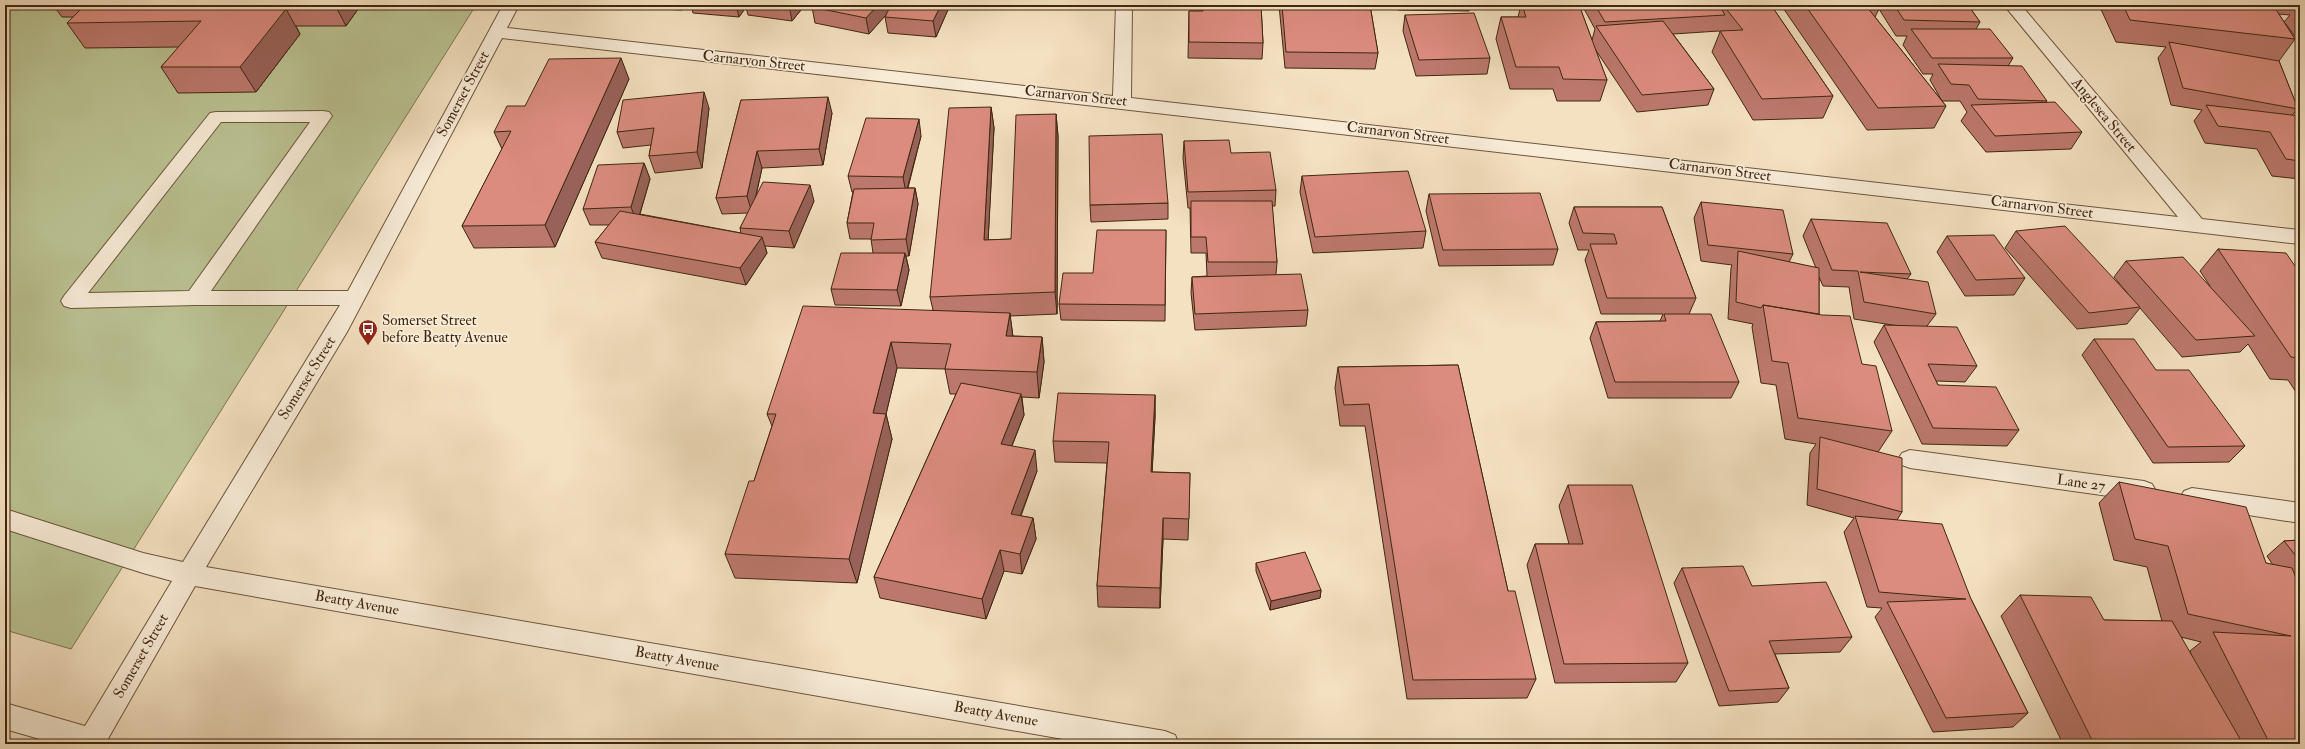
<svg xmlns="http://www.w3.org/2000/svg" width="2305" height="749" viewBox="0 0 2305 749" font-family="'IM FELL Double Pica',serif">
<rect width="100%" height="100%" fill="#f4e1c1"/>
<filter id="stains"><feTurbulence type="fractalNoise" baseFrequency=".005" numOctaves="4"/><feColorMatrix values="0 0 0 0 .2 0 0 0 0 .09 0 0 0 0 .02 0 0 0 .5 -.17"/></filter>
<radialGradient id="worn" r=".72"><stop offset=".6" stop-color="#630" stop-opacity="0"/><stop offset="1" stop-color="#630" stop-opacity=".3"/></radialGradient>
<path fill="#bbc393" stroke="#7e7552" d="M 5,5 L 476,5 L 71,649 L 5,630 Z"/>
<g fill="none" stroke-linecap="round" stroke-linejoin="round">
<defs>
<path id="minor" d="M 503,5 L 519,5 L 507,28 L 1113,96 L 1116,5 L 1132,5 L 1131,98 L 2178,217 L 2004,5 L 2021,5 L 2202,219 L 2300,230 L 2300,244 L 502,38 L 347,332 L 206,567 L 1165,731 L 1175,735 L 1179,744 L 1091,744 L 195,586 L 105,744 L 57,744 L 5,729 L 5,703 L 85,726 L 172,581 L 143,573 L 5,529 L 5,509 L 143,553 L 183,562 L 340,305 L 195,305 L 71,308 L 64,306 L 61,301 L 64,296 L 210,113 L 216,112 L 323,111 L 329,112 L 332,116 L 211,291 L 348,291 ZM 221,122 L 310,122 L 189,291 L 88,293 Z
M 1910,450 L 2144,481 L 2152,484 L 2156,491 L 2152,498 L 2144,501 L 1910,468 L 1902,465 L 1898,459 L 1902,453 Z
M 2192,488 L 2300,503 L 2300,523 L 2184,505 L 2180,498 L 2184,491 Z"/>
</defs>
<use href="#minor" stroke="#6d563c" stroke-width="2"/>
<use href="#minor" fill="#f8ecd7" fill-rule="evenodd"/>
</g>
<path fill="#bc786d" stroke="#402710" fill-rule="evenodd" d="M 53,5 L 361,5 L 346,26 L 296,26 L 300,34 L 256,92 L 178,93 L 161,67 L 179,47 L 85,48 L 67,23 L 73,17 L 62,17 Z
M 616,5 L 631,5 L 630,6 Z
M 638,5 L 685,5 L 682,10 L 639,8 Z
M 691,5 L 805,5 L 792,21 L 748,15 L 746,7 L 739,17 L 693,13 Z
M 950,5 L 936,37 L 888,33 L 885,17 L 886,14 L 869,34 L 815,23 L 812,7 Z
M 1203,5 L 1261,5 L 1263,43 L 1262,59 L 1188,58 L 1189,11 L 1203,11 Z
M 1279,5 L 1370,5 L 1378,53 L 1375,69 L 1285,68 Z
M 1397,5 L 1470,5 L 1469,11 L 1398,10 Z
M 1521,5 L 1579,5 L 1592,40 L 1595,29 L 1582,5 L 1771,5 L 1833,96 L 1823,118 L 1753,120 L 1712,52 L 1720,32 L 1719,31 L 1673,34 L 1714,89 L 1708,105 L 1637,112 L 1595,49 L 1607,80 L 1600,101 L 1557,101 L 1553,89 L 1510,89 L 1496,39 L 1501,17 L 1518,17 Z
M 1781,5 L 1879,5 L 1880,6 L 1880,5 L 1968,5 L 1980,22 L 1976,29 L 2013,58 L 2008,66 L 2047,101 L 2046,102 L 2082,132 L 2071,149 L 1986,152 L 1961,121 L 1967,112 L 1960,101 L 1942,101 L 1930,80 L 1933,74 L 1923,74 L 1903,45 L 1907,36 L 1896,36 L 1879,9 L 1875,17 L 1946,106 L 1934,128 L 1867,130 Z
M 2099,5 L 2300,5 L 2300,43 L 2285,23 L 2295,39 L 2279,61 L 2298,109 L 2292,115 L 2300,116 L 2300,179 L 2272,176 L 2257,149 L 2205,143 L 2194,121 L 2202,110 L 2171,105 L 2158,58 L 2166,47 L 2116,42 ZM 2279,14 L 2290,15 L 2284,22 Z
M 1405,15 L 1490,58 L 1487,74 L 1416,76 L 1403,31 Z
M 629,79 L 555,247 L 474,248 L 462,226 L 502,149 L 494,132 L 525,106 Z
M 741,100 L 832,113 L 823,165 L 762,168 L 756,196 L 814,201 L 794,248 L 765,246 L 767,253 L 746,285 L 602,258 L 595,242 L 609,225 L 590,225 L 583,209 L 644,163 L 650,179 L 640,214 L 741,233 L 740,228 L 748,213 L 722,214 L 716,198 Z
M 991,107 L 994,128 L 988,240 L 1011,239 L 1056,114 L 1058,136 L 1057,314 L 1010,316 L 1013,336 L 1042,337 L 1044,362 L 1039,398 L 1022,397 L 1024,415 L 1012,446 L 1037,471 L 1021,516 L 1033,518 L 1036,539 L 1022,574 L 1004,571 L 986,619 L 880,598 L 874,577 L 956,394 L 950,394 L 945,369 L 897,368 L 886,414 L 892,439 L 857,583 L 735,578 L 725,554 L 754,481 L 772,426 L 767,414 L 933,310 L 930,297 Z
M 709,108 L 702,168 L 655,173 L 649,156 L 651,145 L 623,148 L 617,132 Z
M 921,136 L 908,188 L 915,188 L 918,204 L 909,256 L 906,256 L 909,270 L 901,306 L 835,305 L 831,289 L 873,253 L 871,239 L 850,239 L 847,223 L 853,192 L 852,192 L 848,176 Z
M 1184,141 L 1231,153 L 1276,190 L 1275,206 L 1272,206 L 1277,262 L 1276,274 L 1308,310 L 1306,326 L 1195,330 L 1191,293 L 1192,277 L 1207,276 L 1206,253 L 1191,253 L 1190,208 L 1188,208 L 1183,158 Z
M 1302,176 L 1426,231 L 1423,248 L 1313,253 L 1300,192 Z
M 1429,194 L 1558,249 L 1553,265 L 1439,266 L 1426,211 Z
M 1701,202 L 1793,254 L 1789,262 L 1816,268 L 1803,236 L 1811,219 L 1911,274 L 1907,279 L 1936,314 L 1927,326 L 1977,366 L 1965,382 L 1936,381 L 1938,385 L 2019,430 L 2007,446 L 1922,444 L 1874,342 L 1884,325 L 1899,326 L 1854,319 L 1849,287 L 1823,286 L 1819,277 L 1819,314 L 1862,364 L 1892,431 L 1878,452 L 1902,512 L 1897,520 L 1971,599 L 2028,713 L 2013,727 L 1933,732 L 1875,617 L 1882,608 L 1867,607 L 1844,532 L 1854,518 L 1807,505 L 1810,453 L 1816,444 L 1785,439 L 1776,385 L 1761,383 L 1752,327 L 1753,324 L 1728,319 L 1731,268 L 1732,265 L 1701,261 L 1694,218 Z
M 1168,203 L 1168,219 L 1091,222 L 1090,205 Z
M 1574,207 L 1662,207 L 1696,298 L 1689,314 L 1739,382 L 1731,398 L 1608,398 L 1590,338 L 1596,322 L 1660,321 L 1663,314 L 1601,314 L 1585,260 L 1589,250 L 1578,250 L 1569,223 Z
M 1166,230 L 1165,321 L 1061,320 L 1059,304 L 1093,273 Z
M 2016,231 L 2134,301 L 2114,277 L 2126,261 L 2210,286 L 2200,271 L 2218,249 L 2295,266 L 2300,266 L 2300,398 L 2288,380 L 2270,379 L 2248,344 L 2240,352 L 2182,357 L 2140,308 L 2127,324 L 2077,329 L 2005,248 Z
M 1947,236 L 2025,278 L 2014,295 L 1965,296 L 1937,252 Z
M 2094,339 L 2156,370 L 2245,446 L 2229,462 L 2153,463 L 2082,355 Z
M 1458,365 L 1508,591 L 1536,679 L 1527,698 L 1407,699 L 1365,426 L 1340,426 L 1335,388 L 1338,367 Z
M 1155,395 L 1155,417 L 1152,472 L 1190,473 L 1188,540 L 1163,539 L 1160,608 L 1098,607 L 1097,586 L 1107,463 L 1055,462 L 1053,441 Z
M 2119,482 L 2266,563 L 2273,565 L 2267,556 L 2284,541 L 2300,540 L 2300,744 L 2063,744 L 2001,616 L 2020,595 L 2104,620 L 2162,621 L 2147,567 L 2114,560 L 2099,503 ZM 2181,637 L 2201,642 L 2190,651 L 2193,659 Z
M 1568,485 L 1688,663 L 1676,682 L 1555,683 L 1527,565 L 1535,544 L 1569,544 L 1559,506 Z
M 1256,563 L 1321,590 L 1320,598 L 1270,610 L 1256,571 Z
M 1682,568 L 1752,586 L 1852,637 L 1840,652 L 1775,654 L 1789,688 L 1778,702 L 1719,706 L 1674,583 Z"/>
<path fill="#996259" stroke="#402710" d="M 265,5 L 271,5 L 278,18 L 286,9 L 300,34 L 256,92 L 240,67 L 262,9 Z
M 335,5 L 361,5 L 346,26 Z
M 680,5 L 685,5 L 682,10 Z
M 736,5 L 745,5 L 746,7 L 739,17 Z
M 789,5 L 805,5 L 792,21 Z
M 878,5 L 895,5 L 869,34 L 866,18 Z
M 941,5 L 950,5 L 936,37 L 933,21 Z
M 621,58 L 629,79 L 555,247 L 545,225 Z
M 704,92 L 709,108 L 702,168 L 697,152 Z
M 828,97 L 832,113 L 823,165 L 819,149 Z
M 991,107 L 994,128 L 987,262 L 984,240 Z
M 1056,114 L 1058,136 L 1057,314 L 1055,292 Z
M 919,119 L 921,136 L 906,193 L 903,177 Z
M 757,151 L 762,168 L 752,213 L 747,196 Z
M 644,163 L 650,179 L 637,223 L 631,207 Z
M 810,185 L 814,201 L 794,248 L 789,231 Z
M 915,188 L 918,204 L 909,256 L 906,239 Z
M 762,237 L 767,253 L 746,285 L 740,268 Z
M 905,253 L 909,270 L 901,306 L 897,290 Z
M 1010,313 L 1013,339 L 1006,336 Z
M 1042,337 L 1044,362 L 1039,398 L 1037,372 Z
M 891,342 L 897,368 L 886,414 L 892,439 L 857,583 L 849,559 L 873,413 Z
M 1021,394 L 1024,415 L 1004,465 L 1001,444 Z
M 1155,395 L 1155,417 L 1151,493 L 1151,472 Z
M 1035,450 L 1037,471 L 1013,535 L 1011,514 Z
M 1033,518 L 1036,539 L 1022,574 L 1020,554 Z
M 1163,518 L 1163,539 L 1160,608 L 1160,588 Z
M 1000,550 L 1004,571 L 986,619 L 982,599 Z
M 1321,590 L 1320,598 L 1270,610 L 1271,601 Z"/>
<path fill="#db8c7f" stroke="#402710" d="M 85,5 L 265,5 L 262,9 L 286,9 L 240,67 L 161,67 L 201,21 L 67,23 Z
M 814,5 L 878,5 L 866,18 L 812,7 Z
M 891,5 L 941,5 L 933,21 L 885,17 Z
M 1203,5 L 1261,5 L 1263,43 L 1189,42 L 1189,11 L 1203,11 Z
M 1282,5 L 1370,5 L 1378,53 L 1286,52 Z
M 1522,5 L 1579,5 L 1607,80 L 1563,79 L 1559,67 L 1516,67 L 1501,17 L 1526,17 Z
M 1595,5 L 1719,5 L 1725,15 L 1605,22 Z
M 1725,5 L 1771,5 L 1833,96 L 1762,99 L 1720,31 L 1743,30 L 1727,10 Z
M 1805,5 L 1879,5 L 1880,7 L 1867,7 L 1946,106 L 1878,108 Z
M 1894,5 L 1968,5 L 1980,22 L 1904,20 Z
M 2123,5 L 2193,5 L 2203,6 L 2202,5 L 2273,5 L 2295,39 L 2130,20 Z
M 2296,6 L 2300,7 L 2300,11 Z
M 1474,13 L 1490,58 L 1419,60 L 1405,15 Z
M 1663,21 L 1714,89 L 1642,95 L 1596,26 Z
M 1911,29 L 1990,29 L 2013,58 L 1932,58 Z
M 2169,42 L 2279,61 L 2298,109 L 2183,88 Z
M 621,58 L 545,225 L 462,226 L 511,131 L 494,132 L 507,106 L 525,106 L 549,59 Z
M 1938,64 L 2022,66 L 2047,101 L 1978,99 L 1969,85 L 1951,84 Z
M 704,92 L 697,152 L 649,156 L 654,128 L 617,132 L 623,100 Z
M 828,97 L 819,149 L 757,151 L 747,196 L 716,198 L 741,100 Z
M 2055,102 L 2082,132 L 1995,136 L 1971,105 Z
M 2206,105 L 2300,116 L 2300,161 L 2286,159 L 2270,132 L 2218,126 Z
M 991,107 L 984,240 L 1011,239 L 1016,115 L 1056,114 L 1055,292 L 930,297 L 949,108 Z
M 866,118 L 919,119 L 903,177 L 848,176 Z
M 1162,134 L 1168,203 L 1090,205 L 1089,136 Z
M 1229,140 L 1231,153 L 1270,152 L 1276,190 L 1188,192 L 1184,141 Z
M 644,163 L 631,207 L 583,209 L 598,165 Z
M 1408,171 L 1426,231 L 1315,237 L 1302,176 Z
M 763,182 L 810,185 L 789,231 L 740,228 Z
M 915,188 L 906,239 L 871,240 L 874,223 L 847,223 L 854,189 Z
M 1540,193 L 1558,249 L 1443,250 L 1429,194 Z
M 1191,201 L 1272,201 L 1277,262 L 1208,262 L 1206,237 L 1191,237 Z
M 1701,202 L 1783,210 L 1793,254 L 1708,245 Z
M 1574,207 L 1662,207 L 1696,298 L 1607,298 L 1590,244 L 1617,244 L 1614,234 L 1583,233 Z
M 620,211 L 762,237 L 740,268 L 595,242 Z
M 1811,219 L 1887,223 L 1911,274 L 1860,272 L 1928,282 L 1936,314 L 1864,302 L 1858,271 L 1832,270 Z
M 2065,226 L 2140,307 L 2089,313 L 2016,231 Z
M 1097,230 L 1166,230 L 1165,305 L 1059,304 L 1063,273 L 1093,273 Z
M 1994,235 L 2025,278 L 1976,280 L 1947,236 Z
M 2218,249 L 2286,253 L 2295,266 L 2300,266 L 2300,358 L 2291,357 Z
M 1738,251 L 1819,268 L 1819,314 L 1763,305 L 1761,308 L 1736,302 Z
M 841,253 L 905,253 L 897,290 L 831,289 Z
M 2183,257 L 2255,336 L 2196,340 L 2126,261 Z
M 1301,274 L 1308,310 L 1195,314 L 1192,277 Z
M 1763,305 L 1822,315 L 1850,316 L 1862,364 L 1876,366 L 1892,431 L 1798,418 L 1788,363 L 1772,361 Z
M 803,306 L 1010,313 L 1006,336 L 1042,337 L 1037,372 L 945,369 L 951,344 L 891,342 L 873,413 L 886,414 L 849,559 L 725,554 L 749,481 L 754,481 L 776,414 L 767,414 Z
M 1664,314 L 1711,314 L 1739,382 L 1615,382 L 1596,322 L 1666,321 Z
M 1884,325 L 1957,327 L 1977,366 L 1928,364 L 1938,385 L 1996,387 L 2019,430 L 1933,428 Z
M 2094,339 L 2134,339 L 2156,370 L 2189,370 L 2245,446 L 2168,447 Z
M 1458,365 L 1508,591 L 1515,591 L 1536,679 L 1413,680 L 1369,404 L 1344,405 L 1338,367 Z
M 961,383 L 1021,394 L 1001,444 L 1035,450 L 1011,514 L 1033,518 L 1020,554 L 1000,550 L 982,599 L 874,577 Z
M 1058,393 L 1155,395 L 1151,472 L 1190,473 L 1189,519 L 1163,518 L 1160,588 L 1097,586 L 1109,442 L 1053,441 Z
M 1820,437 L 1902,458 L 1902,512 L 1817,489 Z
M 2119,482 L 2246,507 L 2266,563 L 2292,568 L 2300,588 L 2300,744 L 2270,744 L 2213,632 L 2291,636 L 2188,614 L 2168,546 L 2135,539 Z
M 1568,485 L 1632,485 L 1688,663 L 1564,664 L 1535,544 L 1583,544 Z
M 1855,516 L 1942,524 L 1971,599 L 2028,713 L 1946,718 L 1887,602 L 1966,599 L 1879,592 Z
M 2300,540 L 2300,561 L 2284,541 Z
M 1305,552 L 1321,590 L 1271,601 L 1256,563 Z
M 1743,566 L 1752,586 L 1826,582 L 1852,637 L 1769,641 L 1789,688 L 1729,691 L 1682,568 Z
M 2020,595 L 2091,597 L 2104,620 L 2172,621 L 2243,744 L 2094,744 Z"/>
<defs>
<symbol id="bus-pin" viewBox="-11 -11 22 30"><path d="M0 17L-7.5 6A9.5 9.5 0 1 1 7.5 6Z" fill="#8f2418" stroke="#f8ecd7"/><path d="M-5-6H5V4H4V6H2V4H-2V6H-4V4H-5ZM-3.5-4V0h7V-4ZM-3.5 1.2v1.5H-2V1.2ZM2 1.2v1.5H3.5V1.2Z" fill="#fff"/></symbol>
</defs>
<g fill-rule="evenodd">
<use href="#bus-pin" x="357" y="318" width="22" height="30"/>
</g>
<g text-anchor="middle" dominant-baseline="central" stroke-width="3.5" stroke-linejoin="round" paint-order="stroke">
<g font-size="15" fill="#402710" stroke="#f8ecd7">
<text transform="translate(754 61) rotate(6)">Carnarvon Street</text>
<text transform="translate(463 94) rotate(-62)">Somerset Street</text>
<text transform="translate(1076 96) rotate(6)">Carnarvon Street</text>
<text transform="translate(2104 115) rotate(50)">Anglesea Street</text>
<text transform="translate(1398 133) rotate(7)">Carnarvon Street</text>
<text transform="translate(1720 170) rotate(7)">Carnarvon Street</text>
<text transform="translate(2042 207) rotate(7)">Carnarvon Street</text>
<text transform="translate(307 378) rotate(-58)">Somerset Street</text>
<text transform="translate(2081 483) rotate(8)">Lane 27</text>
<text transform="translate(357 603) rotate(10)">Beatty Avenue</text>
<text transform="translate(141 656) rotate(-60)">Somerset Street</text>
<text transform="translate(677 659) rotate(10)">Beatty Avenue</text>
<text transform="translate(996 714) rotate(10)">Beatty Avenue</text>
</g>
<g font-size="15" fill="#402710" stroke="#f8ecd7" text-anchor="start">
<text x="382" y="320">Somerset Street<tspan x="382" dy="17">before Beatty Avenue</tspan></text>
</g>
</g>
<rect width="2305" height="749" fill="none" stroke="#f4e1c1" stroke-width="20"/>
<rect x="6" y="6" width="2293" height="737" fill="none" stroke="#402710" stroke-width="2"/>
<rect x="10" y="10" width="2285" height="729" fill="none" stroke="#402710"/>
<rect width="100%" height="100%" filter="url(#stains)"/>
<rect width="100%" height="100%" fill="url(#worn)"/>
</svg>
